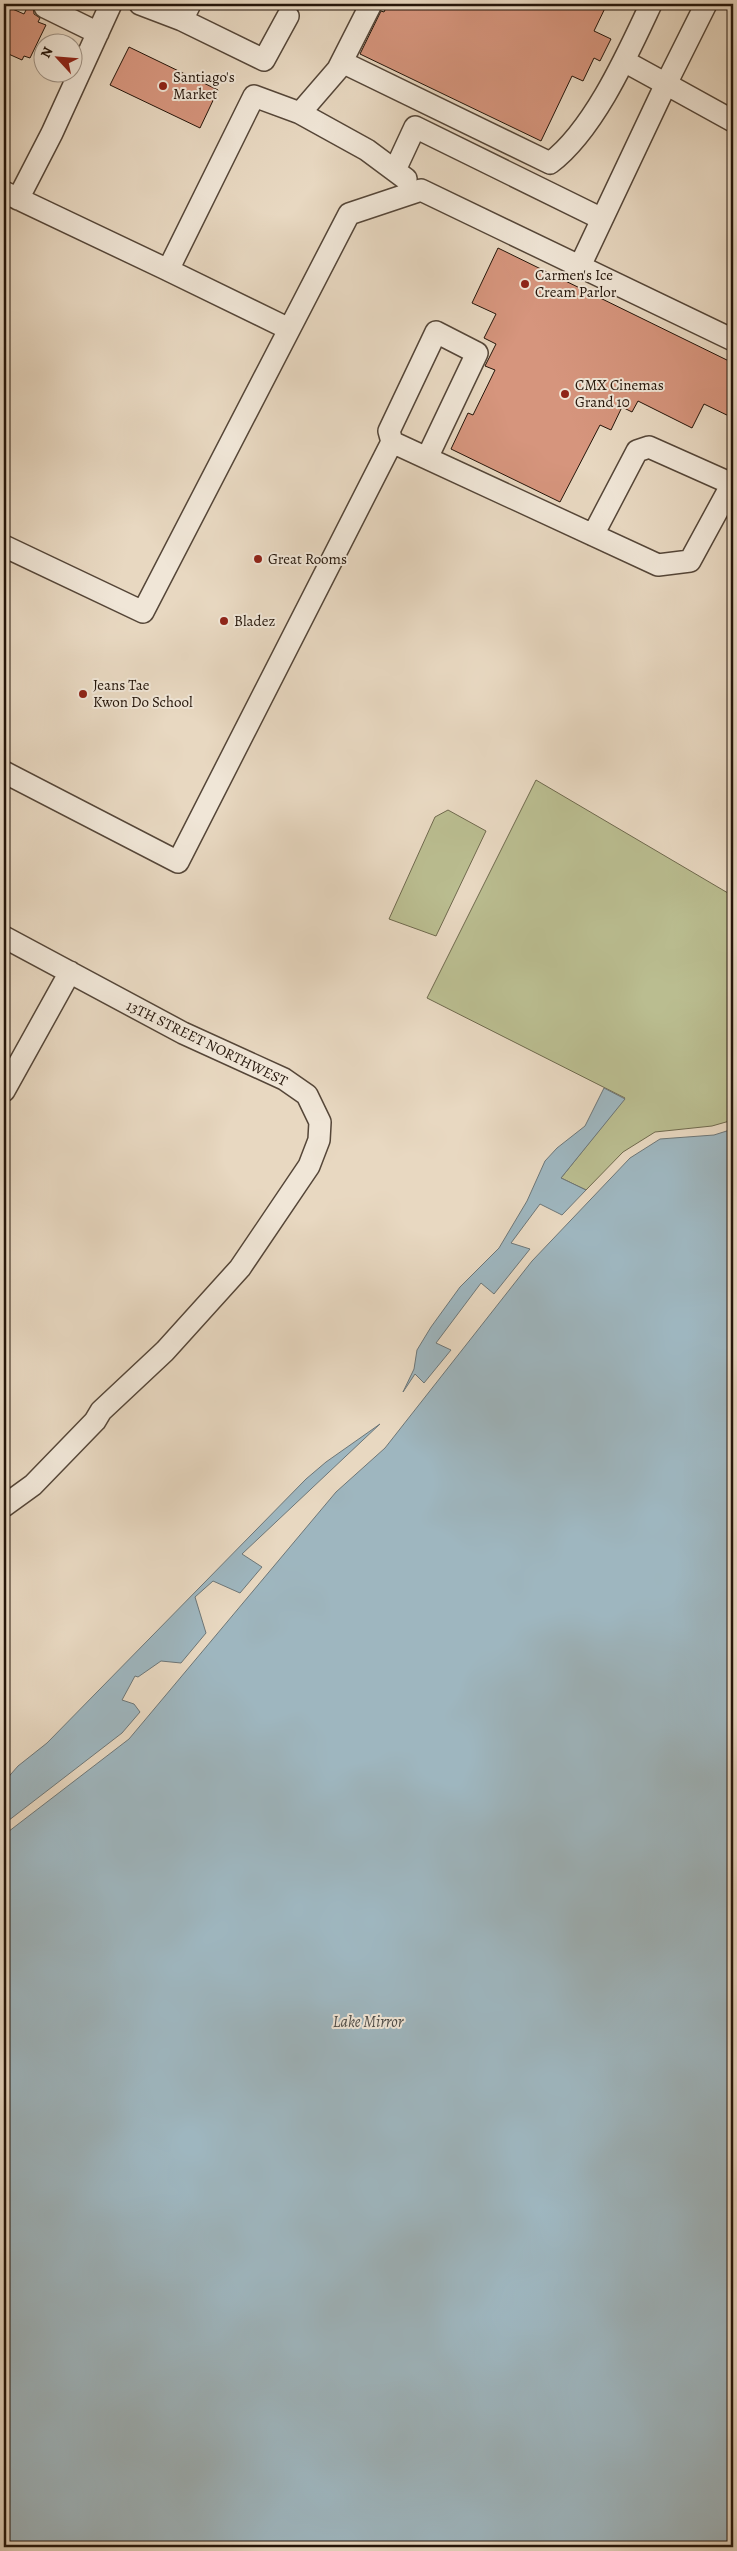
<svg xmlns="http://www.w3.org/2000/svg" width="737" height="2551" viewBox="0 0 737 2551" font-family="Alegreya,serif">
<rect width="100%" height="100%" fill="#e8d8c1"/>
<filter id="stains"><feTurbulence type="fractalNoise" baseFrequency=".004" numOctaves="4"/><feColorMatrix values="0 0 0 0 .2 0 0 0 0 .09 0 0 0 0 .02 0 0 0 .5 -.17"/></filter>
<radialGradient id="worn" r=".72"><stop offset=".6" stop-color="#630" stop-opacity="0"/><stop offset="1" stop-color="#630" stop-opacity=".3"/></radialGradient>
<path fill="#babd90" stroke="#6f694d" d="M 536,780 L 733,896 L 733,1120 L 712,1126 L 655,1132 L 623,1152 L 586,1190 L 561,1178 L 625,1098 L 427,998 Z
M 448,810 L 486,831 L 436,936 L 389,919 L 435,817 Z"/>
<path fill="#9eb6bf" stroke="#6d7677" d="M 604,1088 L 625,1099 L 561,1178 L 586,1190 L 562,1215 L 540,1204 L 511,1243 L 530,1249 L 494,1294 L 481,1283 L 436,1343 L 451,1350 L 424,1383 L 415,1374 L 403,1392 L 414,1369 L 417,1350 L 431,1327 L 460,1287 L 499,1248 L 527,1201 L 545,1161 L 557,1148 L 585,1126 Z
M 733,1129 L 733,2547 L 4,2547 L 4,1835 L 129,1739 L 336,1492 L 385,1448 L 532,1261 L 630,1158 L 660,1139 L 714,1135 Z
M 380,1424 L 242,1554 L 262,1567 L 240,1593 L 213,1581 L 195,1597 L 206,1633 L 181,1663 L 161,1661 L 138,1677 L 135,1676 L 122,1700 L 134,1704 L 140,1712 L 122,1733 L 4,1824 L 4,1782 L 18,1766 L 47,1743 L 306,1479 L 326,1462 Z"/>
<path fill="#d6957d" stroke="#24150a" d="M 29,4 L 33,4 L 34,14 L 40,18 L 38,22 L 46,25 L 30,58 L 24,56 L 22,60 L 4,52 L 4,17 L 8,7 L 24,14 Z
M 388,4 L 607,4 L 594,31 L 611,39 L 600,61 L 594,58 L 583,81 L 572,76 L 541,141 L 360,54 L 381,11 L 384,12 Z
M 129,47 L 218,90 L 200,128 L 110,85 Z
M 498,248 L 733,363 L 733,418 L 704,404 L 692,428 L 638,401 L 632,412 L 622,407 L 611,430 L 600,425 L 560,502 L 451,449 L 468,413 L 473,415 L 495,370 L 485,366 L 496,344 L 484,338 L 496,314 L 472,303 Z"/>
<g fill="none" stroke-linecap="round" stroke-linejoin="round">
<defs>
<path id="minor" d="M 140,4 L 182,20 L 190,4
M 706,4 L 666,84 L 733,121
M 45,7 L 98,33
M 182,20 L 264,60 L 288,16
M 342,62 L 550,163 C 594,130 628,53 651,4
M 300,113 L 367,150 L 406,179
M 395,170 L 415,127 L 602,219
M 4,192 L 168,270 L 254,96 L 300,113 L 338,69 L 371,4
M 18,199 L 52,133 L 111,4
M 580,266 L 666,84 L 624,61
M 168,270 L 289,329
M 392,442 L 389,431 L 436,332 L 477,353 L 427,458
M 593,535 L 637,451 L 649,447 L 732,484
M 4,546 L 143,612 L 349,214 L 421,190 L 733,340
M 4,772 L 178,862 L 392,442 L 658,565 L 690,561 L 733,482
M 4,937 L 183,1033 L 284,1079 L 307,1095 L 320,1122 L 319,1140 L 309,1166 L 240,1268 L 165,1351 L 101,1411 L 95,1421 L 33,1485 L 4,1506
M 4,1091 L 70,972"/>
</defs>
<use href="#minor" stroke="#554638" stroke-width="24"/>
<use href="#minor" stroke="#f0e6d7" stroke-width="21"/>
</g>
<g fill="#8f2418" stroke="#f0e6d7" stroke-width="2">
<circle cx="163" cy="86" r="5"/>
<circle cx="525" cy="284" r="5"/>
<circle cx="565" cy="394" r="5"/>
<circle cx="258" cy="559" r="5"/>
<circle cx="224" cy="621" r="5"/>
<circle cx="83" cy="694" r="5"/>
</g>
<g text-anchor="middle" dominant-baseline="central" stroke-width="4" stroke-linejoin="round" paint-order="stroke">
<g font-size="15" fill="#24150a" stroke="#f0e6d7" text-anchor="start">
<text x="173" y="77">Santiago's<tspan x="173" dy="17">Market</tspan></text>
<text x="535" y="275">Carmen's Ice<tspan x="535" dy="17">Cream Parlor</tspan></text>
<text x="575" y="385">CMX Cinemas<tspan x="575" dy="17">Grand 10</tspan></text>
<text x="268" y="559">Great Rooms</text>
<text x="234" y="621">Bladez</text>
<text x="93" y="685">Jeans Tae<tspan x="93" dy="17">Kwon Do School</tspan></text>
</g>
<g font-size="15" fill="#24150a" stroke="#f0e6d7">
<text transform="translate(207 1043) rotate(26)">13TH STREET NORTHWEST</text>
</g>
<g font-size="16" font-style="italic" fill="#4f4d49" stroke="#f0e6d7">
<text x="368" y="2022">Lake Mirror</text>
</g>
</g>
<rect width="737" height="2551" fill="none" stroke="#e8d8c1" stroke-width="20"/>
<rect x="5" y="5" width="727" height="2541" fill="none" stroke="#24150a" stroke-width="2.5"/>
<rect x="10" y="10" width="717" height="2531" fill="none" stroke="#24150a"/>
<g transform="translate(58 58) rotate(296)"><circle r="24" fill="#f0e6d7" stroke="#9e9285"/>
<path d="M0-4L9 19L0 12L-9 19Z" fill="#8f2418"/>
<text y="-8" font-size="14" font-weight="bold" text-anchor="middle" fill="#24150a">N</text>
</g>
<rect width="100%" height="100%" filter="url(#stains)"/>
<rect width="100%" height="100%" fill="url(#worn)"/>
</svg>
